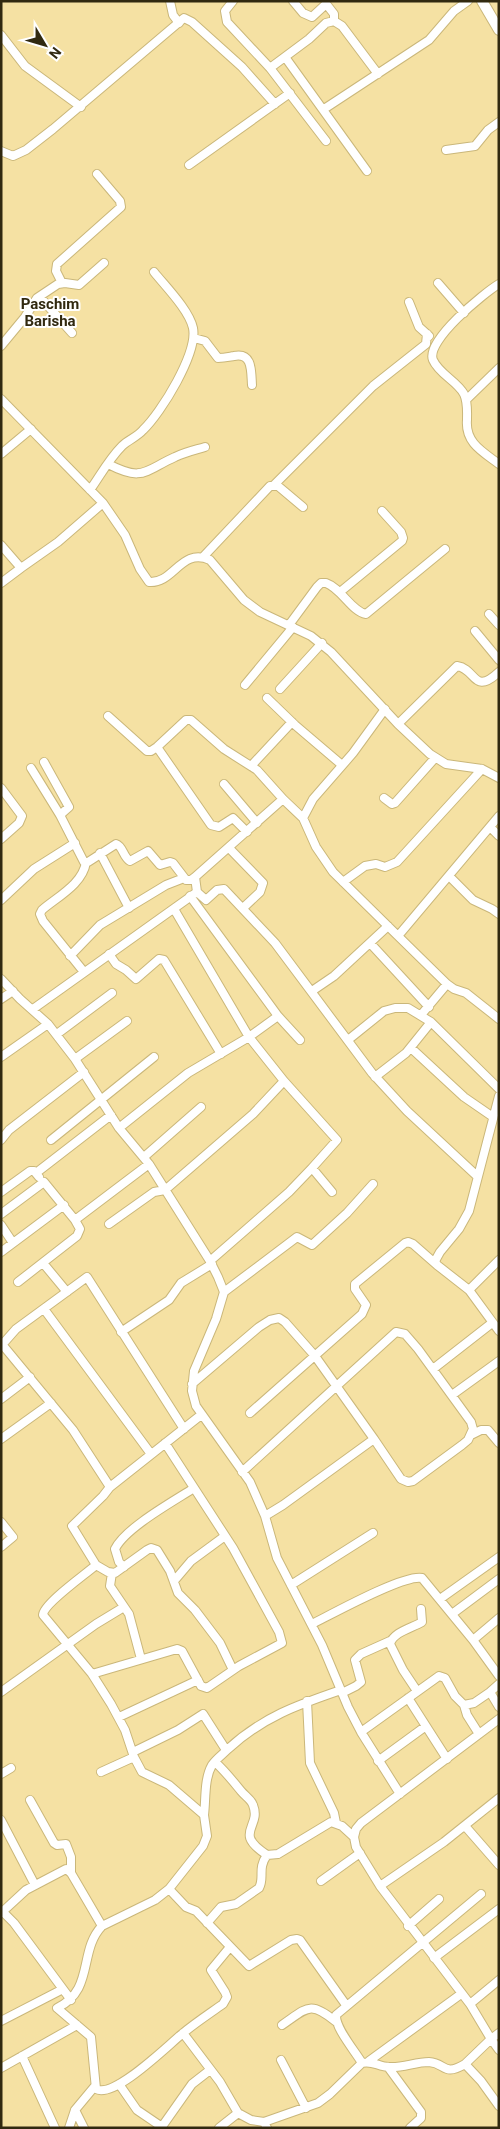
<svg xmlns="http://www.w3.org/2000/svg" width="500" height="2129" viewBox="0 0 500 2129" font-family="Roboto,sans-serif">
<rect width="100%" height="100%" fill="#f5e1a3"/>
<g fill="none" stroke-linecap="round" stroke-linejoin="round">
<defs>
<path id="street" d="M 170,1 L 173,15 L 179,23
M 233,1 L 225,11 L 227,22 L 270,68 L 326,141
M 293,1 L 303,13 L 312,17 L 325,5 L 327,5 L 334,14 L 334,21
M 1,35 L 25,66 L 81,107
M 285,57 L 367,171
M 270,68 L 309,39 L 326,23 L 334,21 L 342,26 L 378,74
M 324,109 L 429,40 L 454,11 L 468,1
M 446,150 L 475,146 L 488,130 L 499,122
M 1,151 L 13,156 L 26,150 L 53,129 L 184,18 L 192,22 L 242,67 L 275,104
M 189,165 L 290,93
M 62,283 L 56,271 L 57,264 L 121,207 L 120,201 L 97,174
M 438,283 L 464,313
M 499,284 C 484,293 425,341 433,360 C 439,374 457,381 464,394 C 468,403 467,411 467,420 C 465,443 483,452 499,464
M 40,297 L 72,333
M 409,302 L 419,327 L 429,336
M 194,338 L 205,341 L 218,358 C 224,358 228,357 234,356 C 253,352 251,372 252,385
M 1,346 L 25,317 L 37,298 L 58,284 L 65,283 L 79,285 L 104,263
M 1,399 L 103,503 L 125,535 L 140,569 L 149,582 C 174,584 181,547 210,560 L 244,600 L 260,612 L 311,636 L 331,652 L 398,724 L 430,754 L 446,764 L 482,769 L 499,778
M 466,400 L 499,368
M 1,454 L 31,429
M 108,464 C 143,482 144,471 175,457 C 185,452 195,450 205,447
M 274,485 L 373,386 L 426,344 L 427,334
M 90,490 C 100,476 109,459 122,446 C 128,440 137,437 143,430 C 161,413 198,353 193,328 C 189,310 166,287 154,272
M 1,545 L 21,568 L 1,583
M 203,557 L 270,486 L 278,486 L 303,507
M 21,568 L 58,542 L 103,503
M 340,592 L 402,541 L 403,538 L 401,532 L 382,511
M 489,614 L 499,625
M 289,625 L 317,587 L 321,583 L 326,583 C 341,588 352,612 366,614 L 445,549
M 475,631 L 499,660
M 245,685 L 293,627
M 280,689 L 322,643
M 267,698 L 295,725 L 342,765
M 108,716 L 147,751 L 151,751 L 157,747 L 186,720 L 191,720 L 224,749 L 257,770 L 283,799
M 398,724 L 457,666 C 477,669 473,696 499,672
M 157,747 L 211,825 L 219,827 L 233,818 L 247,832
M 44,762 L 69,807 L 60,815
M 251,766 L 292,722
M 31,768 L 60,815 L 84,862 L 88,862 L 116,844 C 123,846 123,857 130,861 L 148,851 L 160,865 L 170,862 L 173,863 L 186,880 L 191,880 L 195,877
M 224,784 L 257,823
M 1,788 L 22,816 L 19,823 L 1,839
M 384,798 L 392,804 L 395,803 L 435,758
M 303,818 L 316,847 L 333,872 L 398,936 L 499,816
M 490,827 L 499,836
M 229,848 L 263,883 L 260,892 L 243,908
M 100,853 L 129,908
M 449,876 L 473,900 L 492,909 L 499,914
M 343,882 L 365,866 L 376,864 L 385,867 L 397,862 L 482,769
M 197,892 L 206,900 L 217,890 L 224,889 L 275,943 L 372,1073 L 407,1111 L 477,1176
M 190,896 L 278,1016
M 1,900 L 34,869 L 75,843
M 174,909 L 249,1037 L 284,1081
M 398,936 L 447,984 L 454,989 L 466,993 L 499,1019
M 370,943 L 429,1007
M 109,954 L 116,964 L 126,970 L 136,979 L 159,959 L 164,960 L 221,1054
M 70,956 L 100,925 L 166,885 L 184,878
M 84,972 L 43,921 L 40,914 L 42,910 C 57,897 83,884 86,862
M 1,979 L 20,999 L 48,1024 L 75,1059 L 119,1128 L 149,1164 L 210,1261 L 218,1277 L 224,1292 L 216,1319 L 194,1371 L 192,1391 L 196,1406 L 250,1482 L 265,1516 L 277,1558 L 322,1645 L 348,1707 L 361,1732 L 400,1794
M 312,991 L 334,976 L 388,926
M 1,999 L 13,991
M 33,1009 L 197,892 L 195,877 L 283,799 L 303,818 L 313,799 L 353,753 L 385,709
M 421,1015 L 447,984
M 57,1034 L 112,993
M 348,1040 L 384,1011 L 395,1008 L 408,1008 L 431,1022 L 499,1089
M 411,1048 L 464,1097 L 493,1117
M 1,1057 L 48,1024
M 75,1059 L 127,1021
M 375,1077 L 406,1053 L 431,1022
M 499,1096 L 469,1211 L 459,1229 L 440,1252 L 435,1261 L 437,1265 L 469,1290 L 499,1331
M 119,1128 L 188,1073 L 249,1037 L 278,1016 L 300,1040
M 1,1140 L 9,1130 L 84,1072
M 51,1140 L 154,1057
M 144,1157 L 201,1107
M 36,1173 L 111,1115
M 1,1192 L 30,1171 L 34,1171 L 39,1177
M 1,1214 L 44,1182 L 75,1220 L 149,1164
M 109,1224 L 154,1192 L 165,1190 L 253,1114 L 284,1081 L 337,1140 L 312,1168 L 332,1192
M 1,1225 L 13,1243
M 1,1252 L 64,1205
M 210,1261 L 289,1192 L 312,1168
M 43,1263 L 67,1292
M 18,1282 L 77,1236 L 80,1229 L 75,1220
M 469,1290 L 499,1260
M 224,1292 L 297,1237 L 312,1245 L 347,1213 L 373,1184
M 44,1309 L 151,1454
M 121,1332 L 169,1300 L 181,1283 L 212,1264
M 1,1343 L 73,1430 L 110,1487 L 201,1415
M 1,1346 L 16,1329 L 87,1277 L 184,1429
M 433,1369 L 492,1323
M 192,1384 L 259,1327 L 270,1320 L 279,1318 L 285,1322 L 315,1356 L 374,1439
M 452,1395 L 499,1361
M 1,1399 L 30,1377
M 250,1413 L 362,1314 L 366,1305 L 355,1289 L 355,1284 L 405,1243 L 408,1242 L 413,1244 L 437,1265
M 471,1435 L 481,1430 L 488,1430 L 499,1443
M 1,1439 L 51,1403
M 242,1472 L 396,1332 L 405,1334 L 418,1349 L 471,1422 L 473,1429 L 468,1440 L 462,1445 L 413,1481 L 408,1482 L 401,1479 L 374,1439 L 283,1505 L 265,1516
M 110,1487 L 103,1496 L 72,1526 L 96,1565 C 86,1574 43,1604 43,1615 L 92,1674 L 111,1704 L 125,1730 L 134,1757 L 142,1772 L 169,1785 L 204,1815 L 207,1836 L 203,1846 L 169,1889 L 155,1900 L 102,1926 C 78,1951 95,1990 57,2008 L 91,2037 L 96,2089 C 114,2099 167,2046 182,2034 C 195,2023 209,2014 223,2004 L 227,1997 L 225,1992 L 211,1970 L 230,1947
M 1,1522 L 13,1537 L 1,1547
M 96,1565 L 108,1572 L 115,1573 L 147,1550 L 151,1548 L 157,1550 L 170,1571 L 178,1593 L 195,1610 L 220,1643 L 233,1670
M 124,1567 L 119,1562 L 115,1549 C 125,1528 174,1501 194,1488
M 112,1573 L 110,1586 L 129,1614 L 141,1659
M 174,1581 L 191,1561 L 225,1536
M 291,1585 L 373,1533
M 440,1599 L 499,1557
M 452,1614 L 499,1579
M 312,1624 C 332,1614 404,1574 422,1578 L 473,1640 L 499,1676
M 473,1640 L 499,1618
M 92,1674 L 177,1649 L 182,1651 L 201,1686 L 207,1688 L 239,1666 L 282,1643 L 279,1632 L 233,1548 L 165,1443
M 499,1684 L 490,1692 L 499,1707
M 417,1691 L 403,1670 L 390,1644 C 393,1632 412,1628 422,1622 L 421,1609
M 1,1692 L 96,1624 L 124,1607
M 342,1693 L 356,1686 L 361,1682 L 355,1660 L 361,1654 L 390,1641
M 408,1698 L 447,1759
M 307,1701 L 310,1763 L 334,1813 L 336,1823
M 464,1705 L 467,1715 L 479,1734
M 119,1717 L 198,1680
M 499,1719 L 361,1823 L 356,1829 L 354,1837 L 356,1847 L 380,1886 L 470,2004 L 491,2039 L 465,2064 L 481,2081 L 499,2106
M 361,1732 L 439,1676 L 445,1678 L 455,1696 L 464,1705 L 474,1703 L 490,1692
M 133,1752 L 178,1730 L 203,1714 L 226,1750
M 378,1761 L 426,1726
M 215,1762 C 225,1771 232,1780 241,1791 C 245,1796 251,1799 253,1805 C 262,1828 232,1832 267,1855 L 278,1854 L 331,1822 L 342,1826 L 354,1837
M 101,1772 L 134,1757
M 1,1774 L 11,1768
M 30,1800 L 54,1843 L 57,1845 L 66,1844 L 71,1857 L 71,1873
M 204,1815 C 206,1799 204,1779 212,1765 C 216,1759 223,1754 228,1749 C 263,1717 297,1705 341,1690
M 1,1820 L 35,1885
M 465,1826 L 499,1865
M 321,1881 L 360,1853
M 380,1886 L 444,1842 L 499,1798
M 169,1889 L 186,1907 L 196,1911 L 249,1966 L 291,1940 L 297,1939 L 300,1940 L 346,2005
M 3,1912 L 14,1923 L 71,2000
M 1,1913 L 26,1890 L 66,1869 L 71,1873 L 102,1926
M 207,1923 L 221,1907 L 236,1904 L 259,1888 C 265,1877 257,1869 267,1855
M 408,1926 L 439,1899
M 434,1958 L 499,1909
M 470,2004 L 499,1980
M 1,2021 L 63,1989
M 282,2025 C 307,2008 310,2000 335,2021
M 183,2033 L 220,2082 L 238,2113 L 251,2120 L 264,2122
M 499,2033 L 491,2039 L 499,2050
M 22,2056 L 55,2128
M 281,2060 L 306,2108
M 369,2061 L 461,1994
M 362,2063 C 355,2051 335,2028 336,2015 L 481,1894
M 388,2067 L 421,2112 L 421,2118 L 410,2128
M 1,2068 L 77,2025
M 119,2084 L 137,2110 L 162,2127
M 75,2110 L 84,2128
M 69,2128 L 75,2110 L 95,2086
M 161,2128 L 192,2084 L 210,2070
M 219,2128 L 238,2113
M 267,2128 L 264,2122 L 318,2103 L 330,2094 L 362,2063 C 372,2060 379,2067 389,2067 C 403,2068 415,2062 429,2062 C 446,2063 443,2077 465,2064"/>
<path id="secondary" d="M 482,1 L 499,30"/>
</defs>
<use href="#street" stroke="#cab77a" stroke-width="10"/>
<use href="#secondary" stroke="#cab77a" stroke-width="12"/>
<use href="#street" stroke="#fff" stroke-width="8"/>
<use href="#secondary" stroke="#fff" stroke-width="10"/>
</g>
<g text-anchor="middle" dominant-baseline="central" stroke-width="4" stroke-linejoin="round" paint-order="stroke">
<g font-size="15" font-weight="bold" fill="#312910" stroke="#fff">
<text x="50" y="304">Paschim<tspan x="50" dy="17">Barisha</tspan></text>
</g>
</g>
<rect width="500" height="2129" fill="none" stroke="#312910" stroke-width="5"/>
<g transform="translate(45 45) rotate(128)" stroke="#ffffff" stroke-width="4" paint-order="stroke">
<path d="M0-4L9 19L0 12L-9 19Z" fill="#312910"/>
<text y="-8" font-size="14" font-weight="bold" text-anchor="middle" fill="#312910">N</text>
</g>
</svg>
